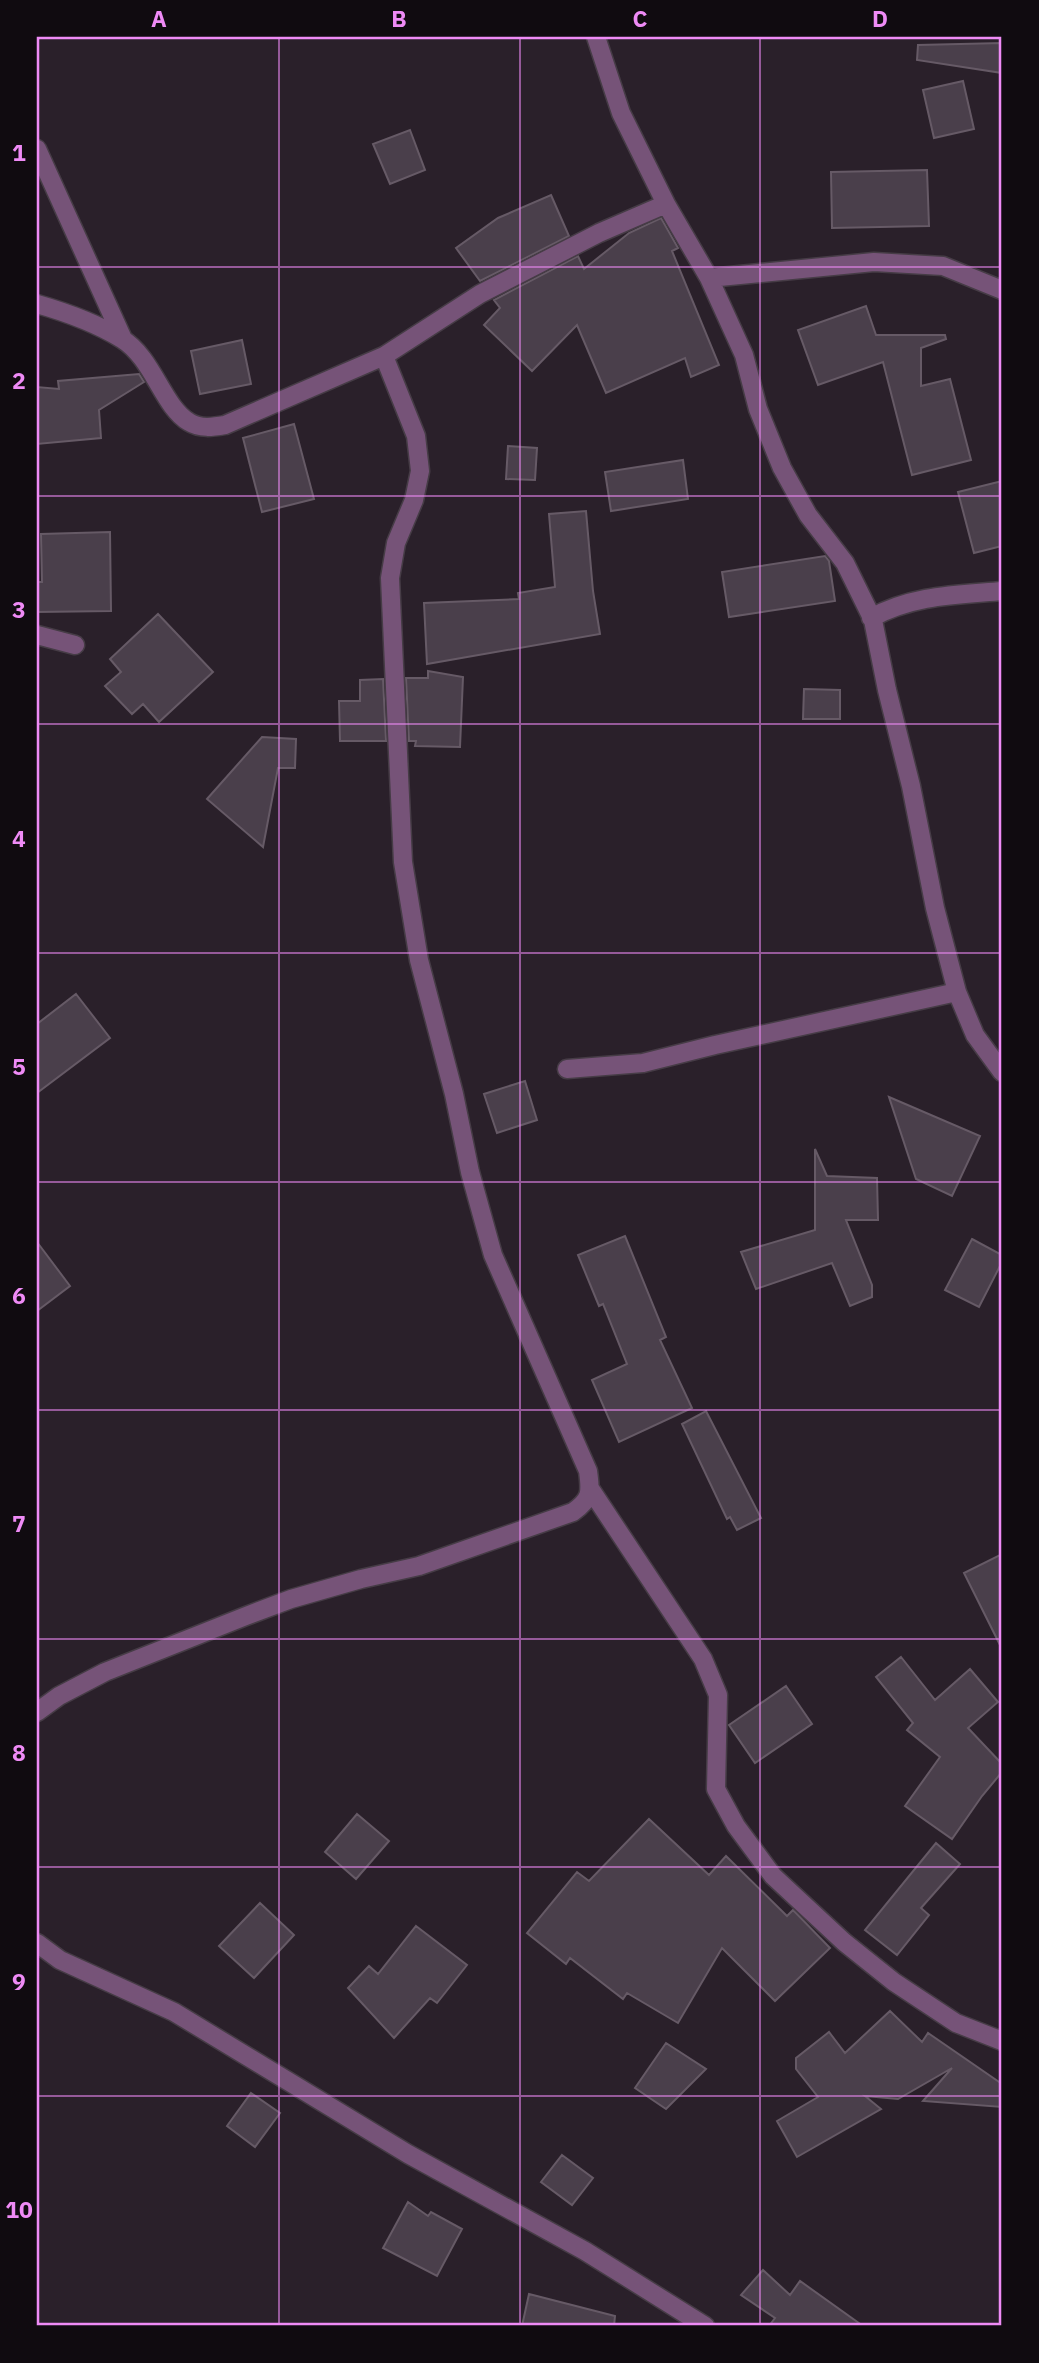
<svg xmlns="http://www.w3.org/2000/svg" width="1039" height="2363" viewBox="0 0 1039 2363" font-family="'IBM Plex Sans',sans-serif">
<rect width="100%" height="100%" fill="#2a202a"/>
<path fill="#4a3f4b" stroke="#665a66" stroke-width="2" d="M 1002,43 L 1002,73 L 917,60 L 918,45 Z
M 963,81 L 974,129 L 934,138 L 923,90 Z
M 410,130 L 425,170 L 390,184 L 373,144 Z
M 927,170 L 929,226 L 832,228 L 831,172 Z
M 551,195 L 569,236 L 480,281 L 456,248 L 498,218 Z
M 661,218 L 678,248 L 672,251 L 719,365 L 691,377 L 685,358 L 606,393 L 577,325 L 532,371 L 484,325 L 500,308 L 494,300 L 578,256 L 584,269 L 629,233 Z
M 866,306 L 876,335 L 945,335 L 946,339 L 921,348 L 921,386 L 950,379 L 971,460 L 912,475 L 883,362 L 818,385 L 798,330 Z
M 242,340 L 251,384 L 200,394 L 191,351 Z
M 139,374 L 144,382 L 99,410 L 101,438 L 37,444 L 37,387 L 59,389 L 58,381 Z
M 294,424 L 314,499 L 262,512 L 243,438 Z
M 508,446 L 537,448 L 535,480 L 506,479 Z
M 683,460 L 688,499 L 611,511 L 605,472 Z
M 1002,481 L 1002,546 L 974,553 L 958,492 Z
M 586,511 L 593,591 L 600,634 L 427,664 L 424,603 L 519,599 L 518,593 L 555,587 L 549,514 Z
M 110,532 L 111,611 L 37,612 L 37,582 L 42,582 L 41,534 Z
M 825,556 L 829,561 L 835,601 L 729,617 L 722,572 Z
M 158,614 L 213,672 L 159,722 L 143,704 L 132,714 L 105,686 L 121,672 L 110,659 Z
M 428,671 L 463,677 L 460,747 L 415,746 L 416,741 L 409,741 L 406,678 L 428,678 Z
M 383,679 L 386,741 L 340,741 L 339,701 L 360,701 L 360,680 Z
M 804,689 L 840,690 L 840,719 L 803,719 Z
M 262,737 L 296,739 L 295,768 L 278,768 L 263,847 L 207,799 Z
M 76,994 L 110,1038 L 37,1093 L 37,1024 Z
M 525,1081 L 537,1120 L 497,1133 L 484,1094 Z
M 889,1097 L 980,1136 L 952,1196 L 916,1179 Z
M 815,1149 L 827,1176 L 877,1178 L 878,1220 L 846,1220 L 872,1285 L 872,1297 L 850,1306 L 832,1263 L 756,1289 L 741,1252 L 815,1230 Z
M 625,1236 L 666,1337 L 660,1340 L 692,1408 L 619,1442 L 592,1380 L 627,1364 L 603,1304 L 599,1306 L 578,1255 Z
M 972,1239 L 1002,1255 L 1002,1262 L 979,1307 L 945,1290 Z
M 37,1242 L 70,1286 L 37,1311 Z
M 706,1411 L 761,1518 L 737,1530 L 730,1517 L 727,1519 L 682,1424 Z
M 1002,1554 L 1002,1649 L 964,1573 Z
M 901,1657 L 935,1700 L 970,1669 L 998,1702 L 968,1728 L 1002,1764 L 1002,1772 L 982,1796 L 952,1839 L 905,1806 L 940,1757 L 907,1730 L 913,1723 L 876,1677 Z
M 786,1686 L 812,1724 L 755,1763 L 729,1725 Z
M 357,1814 L 389,1841 L 356,1879 L 325,1852 Z
M 649,1819 L 709,1875 L 726,1856 L 787,1916 L 793,1910 L 830,1948 L 775,2001 L 722,1948 L 678,2023 L 627,1993 L 623,1999 L 570,1958 L 566,1964 L 527,1933 L 577,1872 L 589,1881 Z
M 936,1843 L 960,1864 L 921,1908 L 929,1915 L 897,1955 L 865,1930 Z
M 260,1903 L 294,1935 L 254,1978 L 219,1946 Z
M 416,1926 L 467,1965 L 437,2003 L 430,1998 L 394,2038 L 348,1988 L 369,1966 L 378,1974 Z
M 890,2011 L 922,2042 L 928,2033 L 1002,2084 L 1002,2107 L 923,2101 L 952,2068 L 898,2099 L 865,2096 L 881,2109 L 797,2157 L 777,2121 L 818,2097 L 796,2069 L 796,2058 L 829,2032 L 845,2053 Z
M 666,2043 L 706,2069 L 666,2109 L 635,2088 Z
M 251,2093 L 280,2113 L 255,2147 L 227,2126 Z
M 562,2155 L 593,2178 L 572,2205 L 541,2182 Z
M 408,2202 L 428,2216 L 431,2212 L 462,2229 L 437,2276 L 383,2248 Z
M 763,2270 L 790,2295 L 800,2281 L 863,2326 L 769,2326 L 775,2318 L 741,2295 Z
M 529,2294 L 615,2316 L 614,2326 L 522,2326 Z"/>
<g fill="none" stroke-linecap="round" stroke-linejoin="round">
<defs>
<path id="minor" d="M 596,37 L 621,113 L 666,204 L 709,278 L 744,355 L 758,409 L 782,468 L 808,515 L 845,563 L 873,620 L 887,690 L 911,786 L 935,908 L 957,992 L 975,1035 L 1002,1072
M 37,149 L 123,339
M 709,278 L 874,262 L 943,266 L 1002,290
M 37,304 C 65,312 96,323 122,339 C 153,358 163,407 189,422 C 200,429 213,427 225,425 L 384,356 L 480,294 L 599,233 L 666,204
M 871,618 C 913,595 955,595 1002,591
M 37,635 L 75,645
M 567,1069 L 643,1063 L 715,1045 L 957,992
M 591,1490 L 703,1659 L 718,1695 L 716,1789 L 736,1826 L 773,1876 L 844,1942 L 894,1982 L 956,2023 L 1002,2041
M 37,1712 L 59,1696 L 105,1672 L 246,1616 L 291,1599 L 361,1579 L 419,1566 L 573,1512 C 591,1499 591,1493 588,1471 L 493,1255 L 470,1172 L 454,1094 L 419,960 L 403,862 L 390,578 L 396,543 L 414,500 L 420,471 L 416,436 L 384,356
M 37,1943 L 60,1960 L 174,2012 L 408,2154 L 585,2251 L 705,2326"/>
</defs>
<use href="#minor" stroke="#463c46" stroke-width="21"/>
<use href="#minor" stroke="#765378" stroke-width="18"/>
</g>
<path fill="none" stroke="#ef8bf6" stroke-width="2" stroke-opacity="0.55" d="M 279,37 L 279,2326M 520,37 L 520,2326M 760,37 L 760,2326M 37,267 L 1002,267M 37,496 L 1002,496M 37,724 L 1002,724M 37,953 L 1002,953M 37,1182 L 1002,1182M 37,1410 L 1002,1410M 37,1639 L 1002,1639M 37,1867 L 1002,1867M 37,2096 L 1002,2096"/>
<rect width="1039" height="2363" fill="none" stroke="#100b10" stroke-width="77"/>
<rect x="38" y="38" width="962" height="2286" fill="none" stroke="#ef8bf6" stroke-width="2.5"/>
<g font-size="23" text-anchor="middle" font-weight="bold" fill="#ef8bf6">
<text x="159" y="27">A</text>
<text x="399" y="27">B</text>
<text x="640" y="27">C</text>
<text x="880" y="27">D</text>
<text x="19" y="161">1</text>
<text x="19" y="389">2</text>
<text x="19" y="618">3</text>
<text x="19" y="847">4</text>
<text x="19" y="1075">5</text>
<text x="19" y="1304">6</text>
<text x="19" y="1532">7</text>
<text x="19" y="1761">8</text>
<text x="19" y="1990">9</text>
<text x="19" y="2218">10</text>
</g>
</svg>
